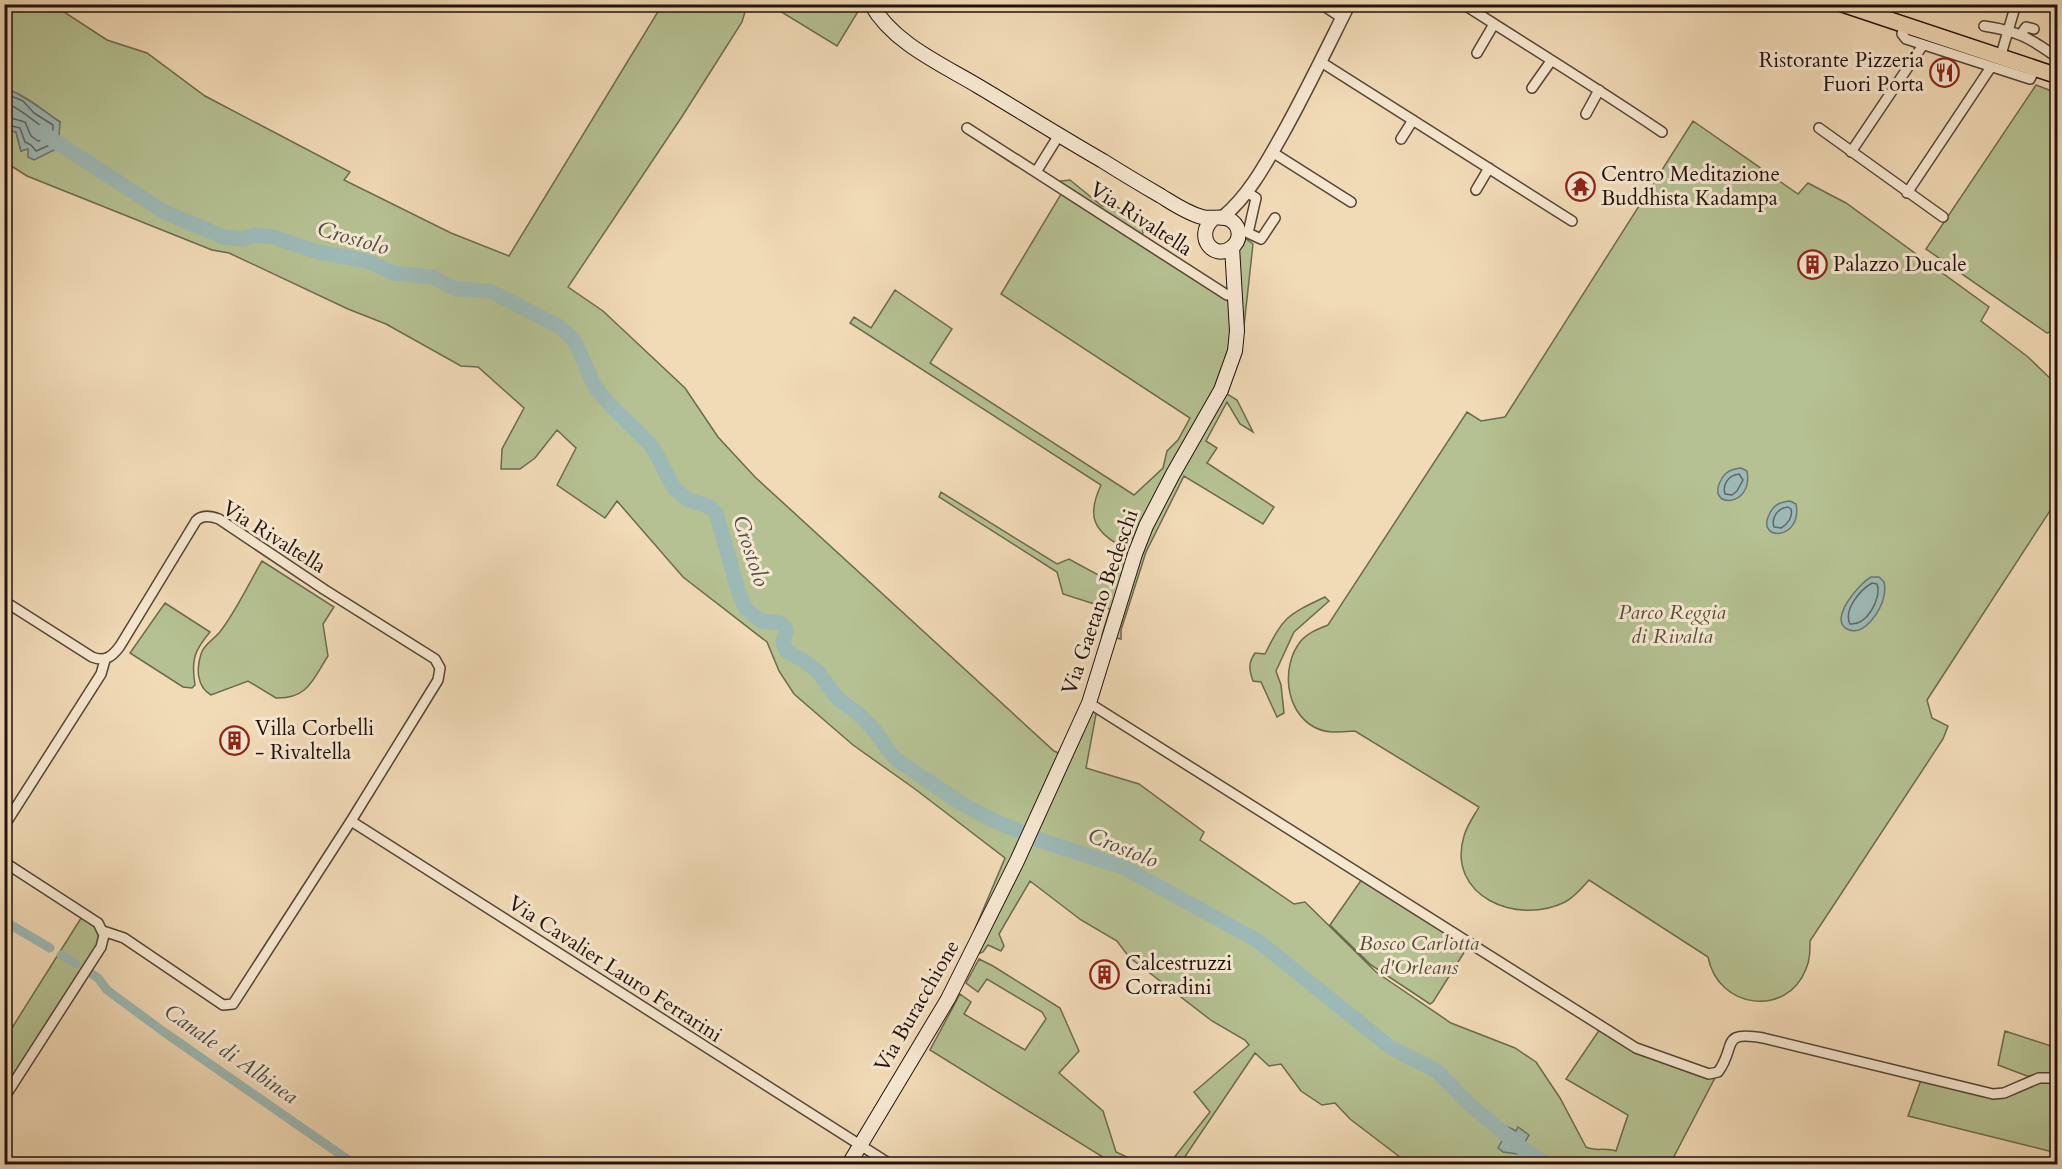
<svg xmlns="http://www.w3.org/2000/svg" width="2062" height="1169" viewBox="0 0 2062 1169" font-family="Cardo,serif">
<rect width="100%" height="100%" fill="#f1dab6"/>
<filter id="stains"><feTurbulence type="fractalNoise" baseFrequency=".00333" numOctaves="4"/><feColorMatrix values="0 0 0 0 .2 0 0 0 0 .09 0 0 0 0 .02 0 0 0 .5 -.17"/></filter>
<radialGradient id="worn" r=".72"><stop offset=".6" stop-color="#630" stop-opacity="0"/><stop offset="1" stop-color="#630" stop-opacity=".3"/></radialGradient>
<path fill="#b5c192" stroke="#6c6a4e" stroke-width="1.5" d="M 4,5 L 48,5 L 58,8 L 107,40 L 147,53 L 205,96 L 350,172 L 344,180 L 451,233 L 509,256 L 662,5 L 747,5 L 742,22 L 683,115 L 568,287 L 603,311 L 685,388 L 718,437 L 755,477 L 1054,751 L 1065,756 L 1092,711 L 1097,709 L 1086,768 L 1139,784 L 1204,832 L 1200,840 L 1294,904 L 1305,902 L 1376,972 L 1451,1023 L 1515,1048 L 1536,1062 L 1560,1098 L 1586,1147 C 1596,1152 1605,1147 1616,1151 L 1628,1115 L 1566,1079 L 1602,1026 L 1636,1048 L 1709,1074 L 1718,1072 L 1670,1164 L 1409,1164 L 1350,1119 L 1335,1103 L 1322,1105 L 1301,1091 L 1281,1064 L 1269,1066 L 1255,1053 L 1180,1164 L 1169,1164 L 1210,1112 L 1194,1092 L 1249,1045 L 1245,1040 L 1212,1021 L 1129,957 L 1117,941 L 1081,920 L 1030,881 L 999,934 L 1004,946 L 1001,951 L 988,945 L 983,952 L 969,958 L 972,936 L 1005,858 L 915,789 L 853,745 L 794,694 L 779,671 L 767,642 L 683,577 L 617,501 L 605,518 L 557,485 L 576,448 L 557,430 L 535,458 L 520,469 L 501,469 L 502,449 L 524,408 L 478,367 L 461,366 L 386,324 L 348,309 L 229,253 L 212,250 L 27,176 L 5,162 L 5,129 L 16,132 L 21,151 L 60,122 C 43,111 29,97 9,90 L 5,80 Z
M 770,5 L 862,5 L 837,46 Z
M 2036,85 L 2057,93 L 2057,330 L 2047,333 L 1926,249 Z
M 1693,121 L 1798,194 L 1808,183 L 1846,203 L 1989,307 L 1981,321 L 2028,357 L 2057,385 L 2057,500 L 1927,700 L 1932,718 L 1948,726 L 1943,739 L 1810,941 C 1810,951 1810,960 1806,969 C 1787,1018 1718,1009 1708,957 L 1589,880 C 1582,888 1575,897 1565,902 C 1517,926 1446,896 1464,836 C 1467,825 1474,816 1479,807 L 1355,731 C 1341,732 1327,734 1314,727 C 1285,711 1281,667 1300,642 C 1307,633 1318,629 1328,625 L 1467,412 L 1481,421 L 1505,417 Z
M 1070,180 L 1102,206 L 1113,205 L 1144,221 L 1142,241 L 1228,295 L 1231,262 L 1245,238 L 1253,244 L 1242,344 L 1227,394 L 1237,400 L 1253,432 L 1240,424 L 1227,402 L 1206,441 L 1217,448 L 1207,463 L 1274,507 L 1263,524 L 1184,476 L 1146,552 L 1121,630 L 1121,639 L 1102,635 L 1110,609 L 1063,594 L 1057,572 L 939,497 L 941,492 L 1057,564 L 1069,559 L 1113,583 L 1119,545 C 1091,529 1088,513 1101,485 L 850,323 L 854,317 L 871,328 L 895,290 L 952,329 L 930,363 L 1134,495 L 1163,468 L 1167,451 L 1178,440 L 1190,418 L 1001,294 L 1063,191 L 1051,182 Z
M 262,561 L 334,607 L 323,624 L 328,656 C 313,679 308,699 276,698 L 248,681 L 211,695 C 197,687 196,669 201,654 C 204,644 213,640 219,633 C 235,613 249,583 262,561 Z
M 1325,597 L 1329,601 L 1294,632 L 1276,671 L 1281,685 L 1284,713 L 1277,717 L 1261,682 L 1253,681 C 1249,670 1248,663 1255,653 L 1265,654 C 1284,616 1287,615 1325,597 Z
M 165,603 L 210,632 C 194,651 191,660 195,685 L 192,688 L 183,687 L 130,653 Z
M 1362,879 L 1466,943 L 1465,951 L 1433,1002 L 1430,1004 L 1371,965 L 1330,925 Z
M 83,915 L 104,935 L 5,1098 L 5,1039 Z
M 979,959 L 993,966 L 1060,1008 L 1079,1051 L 1059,1073 L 1103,1111 L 1116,1152 L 1142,1164 L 1114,1164 L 930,1050 L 960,994 L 971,1002 L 964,1014 L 1025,1050 L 1046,1019 L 1042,1012 L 987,979 L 978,992 L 966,983 Z
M 2005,1031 L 2057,1048 L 2053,1068 L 2057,1070 L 2057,1074 L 2027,1076 L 1998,1065 Z
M 2057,1079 L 2057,1153 L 1908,1116 L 1921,1080 L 1987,1095 L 2035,1081 Z"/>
<path fill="#9db9b6" stroke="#6c7671" stroke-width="1.5" d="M 4,80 L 9,90 C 28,97 43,111 60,122 L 58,148 L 34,160 L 28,157 L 28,149 L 21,151 L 16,132 L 5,129 Z
M 1741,468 L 1747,471 C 1754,508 1705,509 1721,480 C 1725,472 1731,469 1741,468 Z
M 1790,501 L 1796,504 C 1803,541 1754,542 1770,513 C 1774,504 1781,502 1790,501 Z
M 1871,577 L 1879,577 L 1884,582 C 1885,586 1885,591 1884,596 C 1882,609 1864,638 1847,629 C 1828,619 1860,583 1871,577 Z
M 1508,1127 L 1516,1131 L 1518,1127 L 1529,1135 L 1518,1154 L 1503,1152 L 1498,1148 L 1503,1139 L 1499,1129 Z"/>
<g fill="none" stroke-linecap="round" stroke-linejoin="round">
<path stroke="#606660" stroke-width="1.5" d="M 4,93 L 23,101 L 34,113 L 53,125 L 52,144 L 36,151 L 31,145 L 25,142 L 20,128 L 4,124
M 4,102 C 20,108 31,119 45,129 L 45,139 L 38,141 L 31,136 L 25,122 L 4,116
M 1739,474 L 1743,480 L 1737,491 L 1732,495 L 1725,494 C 1722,484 1729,475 1739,474 Z
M 1788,507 L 1791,509 C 1793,517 1788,524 1781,528 L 1774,527 C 1771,517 1778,508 1788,507 Z
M 1872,583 L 1877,584 C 1882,598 1867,626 1850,624 C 1843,610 1860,590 1872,583 Z"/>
<path stroke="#9db9b6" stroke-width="9" d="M 4,921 L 50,948
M 61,955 L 76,964
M 89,972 L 98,978 L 107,990 L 164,1032 L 354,1164"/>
<path stroke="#9db9b6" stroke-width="15" d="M 41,132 L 166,213 L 224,237 L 242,239 L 256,235 L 274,237 L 318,252 L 367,261 L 394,273 L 432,277 L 456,289 L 490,291 L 560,327 L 574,340 L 595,387 L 611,406 L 645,439 L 653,448 L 674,488 L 688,500 L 710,507 L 716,513 L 739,593 L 746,609 L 761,621 L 780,623 L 785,627 L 786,632 L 783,642 L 786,651 L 806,662 L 819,673 L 837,698 L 860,715 L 875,731 L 891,754 L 897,760 L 959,802 L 986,817 L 1039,840 L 1123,867 L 1258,941 L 1390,1047 L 1437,1071 L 1470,1105 L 1522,1148 L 1546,1164"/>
<defs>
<path id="minor" d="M 1321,4 L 1342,18
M 1463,4 C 1530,47 1597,88 1662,132
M 1904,24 L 1902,34 L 1906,39 L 2030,79 L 2035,69
M 1984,26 C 2018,31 2030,38 2058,58
M 2021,34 L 2026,27 L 2034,29
M 1477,53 L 1494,24
M 2000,58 L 2016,4
M 1321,62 L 1572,221
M 1532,88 L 1551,61
M 1586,114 L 1599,90
M 967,128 L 1227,295
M 1819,128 L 1943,217
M 1401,139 L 1413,120
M 1272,152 L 1351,202
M 1851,152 L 1923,45
M 1036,172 L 1059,135
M 1476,190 L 1489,168
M 1247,192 L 1256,198 L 1248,233 L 1261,239 L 1275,218
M 1907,193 L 1991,67
M 4,601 L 92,657 C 105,662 112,657 120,646 L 196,521 C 202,514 211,516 219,519 L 325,590 L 435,659 L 440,668 L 438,680 L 351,821 L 233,1004 L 223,1005 L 124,938 L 103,931
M 1089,703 L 1636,1048 L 1709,1074 L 1718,1072 C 1737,1047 1719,1030 1763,1038 L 1993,1094 L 2004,1093 L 2039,1078 L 2058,1078
M 351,821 L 890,1164
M 4,826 L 101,674 L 105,660
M 4,862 L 98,923 L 104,935 L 101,947 L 4,1098"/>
<path id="tertiary" d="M 1223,217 C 1249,195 1265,165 1282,135 C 1306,92 1327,48 1349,4"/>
<path id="secondary" d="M 871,4 C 893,43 941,64 978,86 C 1020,111 1061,137 1103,161 C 1122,173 1142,185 1161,196 C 1174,204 1187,213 1202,217 C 1212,220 1223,214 1232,221 C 1241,228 1241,241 1231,248 C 1213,261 1195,236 1212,220
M 849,1164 L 948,999 L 1017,861 L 1089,703 L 1135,554 L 1146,526 L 1173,474 L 1221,390 L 1235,351 L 1237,331 L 1232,247"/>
<path id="primary" d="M 1842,4 L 2058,76"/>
</defs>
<use href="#minor" stroke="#564435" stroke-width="12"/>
<use href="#tertiary" stroke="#564435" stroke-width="15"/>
<use href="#secondary" stroke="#22120a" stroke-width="16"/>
<use href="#primary" stroke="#22120a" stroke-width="18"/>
<use href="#minor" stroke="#f6e7d0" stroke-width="9"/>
<use href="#tertiary" stroke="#f6e7d0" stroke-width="12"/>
<use href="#secondary" stroke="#f6e7d0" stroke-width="14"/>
<use href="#primary" stroke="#f1dab6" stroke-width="15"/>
</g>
<defs>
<symbol id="restaurant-ring" viewBox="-11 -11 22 22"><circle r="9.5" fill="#f6e7d0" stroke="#8f2418" stroke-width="1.5"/><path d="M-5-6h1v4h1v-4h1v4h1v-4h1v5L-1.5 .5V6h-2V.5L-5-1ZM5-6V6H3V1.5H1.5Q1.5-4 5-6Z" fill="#8f2418"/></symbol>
<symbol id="temple-ring" viewBox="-11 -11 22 22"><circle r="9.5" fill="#f6e7d0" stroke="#8f2418" stroke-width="1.5"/><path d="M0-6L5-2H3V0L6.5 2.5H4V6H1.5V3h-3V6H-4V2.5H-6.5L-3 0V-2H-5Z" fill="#8f2418"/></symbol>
<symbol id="building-ring" viewBox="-11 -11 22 22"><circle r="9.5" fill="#f6e7d0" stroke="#8f2418" stroke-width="1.5"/><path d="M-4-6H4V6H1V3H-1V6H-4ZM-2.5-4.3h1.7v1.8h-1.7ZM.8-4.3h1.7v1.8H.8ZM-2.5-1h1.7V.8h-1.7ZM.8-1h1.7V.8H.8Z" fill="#8f2418"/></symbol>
</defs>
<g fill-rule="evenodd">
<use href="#restaurant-ring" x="1928" y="56" width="33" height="33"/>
<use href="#temple-ring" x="1564" y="170" width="33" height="33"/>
<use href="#building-ring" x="1796" y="248" width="33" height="33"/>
<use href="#building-ring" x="218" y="724" width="33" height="33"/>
<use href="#building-ring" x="1088" y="958" width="33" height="33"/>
</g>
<g text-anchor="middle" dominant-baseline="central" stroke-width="6" stroke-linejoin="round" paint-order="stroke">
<g font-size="21" fill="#22120a" stroke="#f6e7d0" text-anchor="start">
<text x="1924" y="60" text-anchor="end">Ristorante Pizzeria<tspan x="1924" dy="24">Fuori Porta</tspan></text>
<text x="1601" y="174">Centro Meditazione<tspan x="1601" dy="24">Buddhista Kadampa</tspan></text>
<text x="1833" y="264">Palazzo Ducale</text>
<text x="255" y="728">Villa Corbelli<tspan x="255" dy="24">- Rivaltella</tspan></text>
<text x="1125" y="963">Calcestruzzi<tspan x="1125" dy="24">Corradini</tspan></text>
</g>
<g font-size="21" fill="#22120a" stroke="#f6e7d0">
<text transform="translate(1141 219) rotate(33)">Via Rivaltella</text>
<text transform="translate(274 537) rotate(32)">Via Rivaltella</text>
<text transform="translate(1100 602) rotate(-71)">Via Gaetano Bedeschi</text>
<text transform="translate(615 969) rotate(33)">Via Cavalier Lauro Ferrarini</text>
<text transform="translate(917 1006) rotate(-60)">Via Buracchione</text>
</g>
<g font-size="21" font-style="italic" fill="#554f3a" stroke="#f6e7d0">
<text x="1672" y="612">Parco Reggia<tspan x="1672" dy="24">di Rivalta</tspan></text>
<text x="1419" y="943">Bosco Carlotta<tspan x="1419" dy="24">d'Orleans</tspan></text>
</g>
<g font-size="22" font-style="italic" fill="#4d4c46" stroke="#f6e7d0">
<text transform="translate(353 238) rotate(16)">Crostolo</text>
<text transform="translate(751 551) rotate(72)">Crostolo</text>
<text transform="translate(1123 848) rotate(22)">Crostolo</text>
<text transform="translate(231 1054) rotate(35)">Canale di Albinea</text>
</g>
</g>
<rect width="2062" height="1169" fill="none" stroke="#f1dab6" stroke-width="24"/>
<rect x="6" y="6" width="2050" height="1157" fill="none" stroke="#22120a" stroke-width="3"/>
<rect x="12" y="12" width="2038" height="1145" fill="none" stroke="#22120a" stroke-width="1.5"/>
<rect width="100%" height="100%" filter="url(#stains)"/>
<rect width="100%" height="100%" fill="url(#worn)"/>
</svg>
